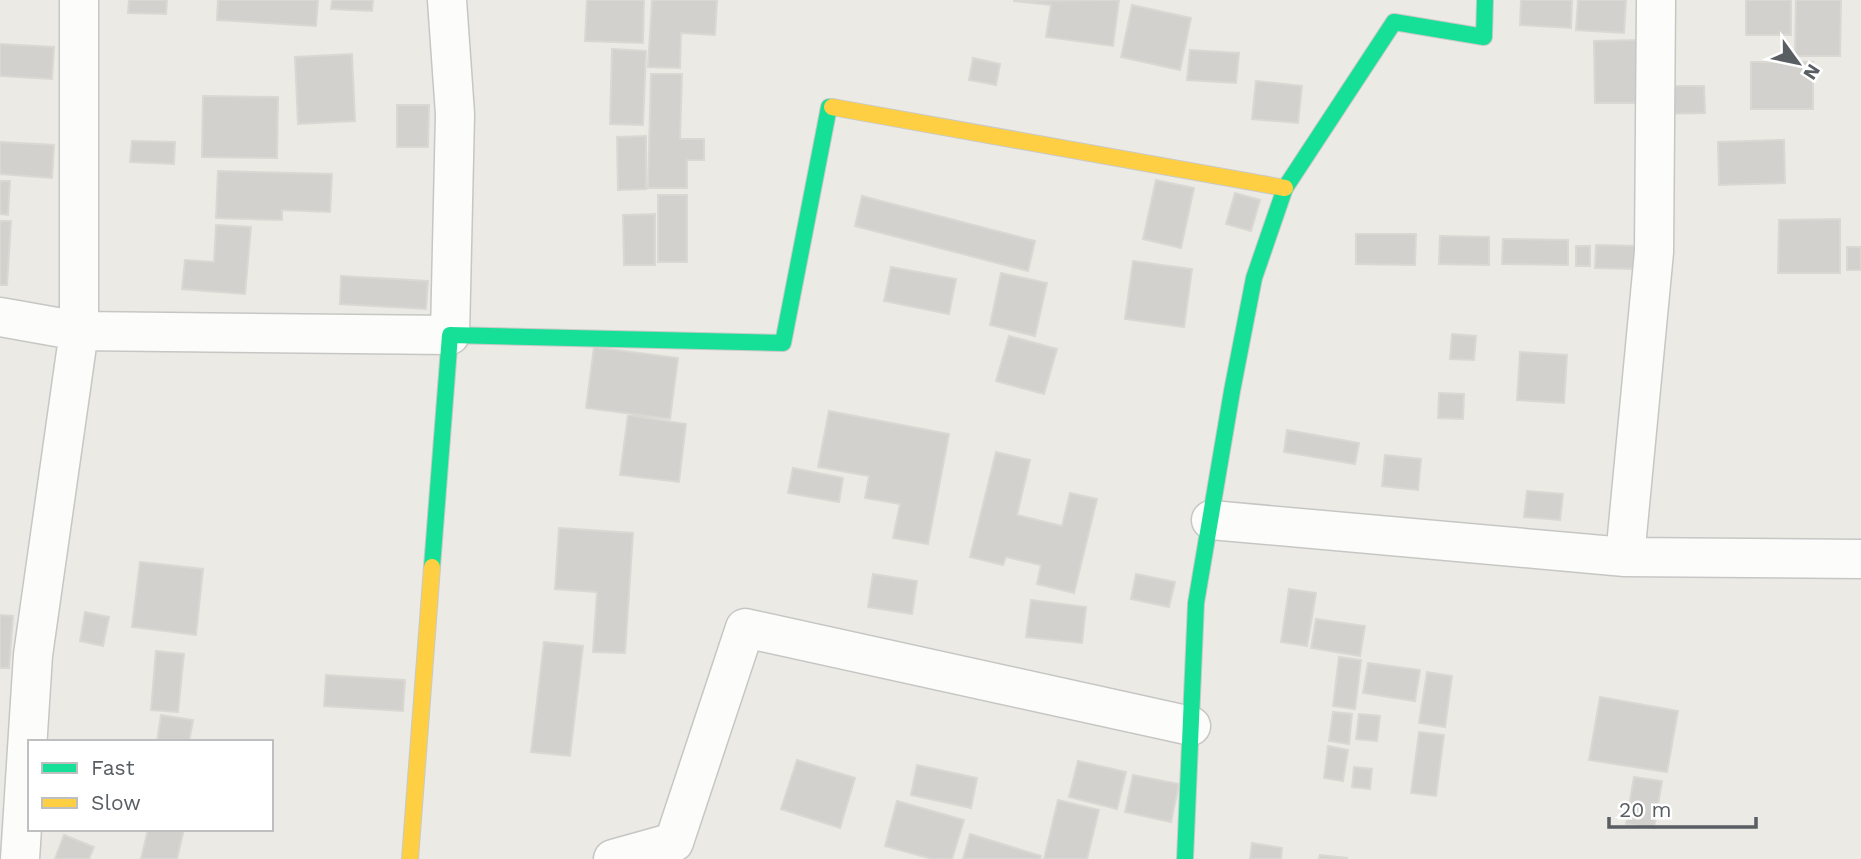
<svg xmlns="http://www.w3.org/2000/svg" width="1861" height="859" viewBox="0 0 1861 859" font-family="'Work Sans',sans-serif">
<rect width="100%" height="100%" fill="#ebeae4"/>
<path fill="#d2d1ce" stroke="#dad8d3" stroke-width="2" d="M 129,0 L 167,0 L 166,14 L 128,13 Z
M 218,0 L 318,0 L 316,26 L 217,20 Z
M 332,0 L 373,0 L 372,11 L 331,9 Z
M 587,0 L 644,0 L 643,43 L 585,41 Z
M 652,0 L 717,0 L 715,35 L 681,33 L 680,68 L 648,67 Z
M 1119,0 L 1113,46 L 1046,37 L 1051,5 L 1013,1 Z
M 1521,0 L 1572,0 L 1571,28 L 1520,25 Z
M 1578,0 L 1626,0 L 1624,33 L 1576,30 Z
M 1746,0 L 1791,0 L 1791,35 L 1746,35 Z
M 1796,0 L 1841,0 L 1840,56 L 1795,56 Z
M 1132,5 L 1191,18 L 1180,70 L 1121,57 Z
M 1640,40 L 1640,103 L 1595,103 L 1594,41 Z
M 0,44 L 54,47 L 52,79 L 0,76 Z
M 612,49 L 646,51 L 643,125 L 610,124 Z
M 1190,50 L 1239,53 L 1236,83 L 1187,80 Z
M 352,54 L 355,121 L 298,124 L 295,57 Z
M 973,58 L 1000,64 L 996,85 L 969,80 Z
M 1751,62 L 1813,62 L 1813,109 L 1751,109 Z
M 651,74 L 682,74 L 680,139 L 704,139 L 704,160 L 687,160 L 687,188 L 648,188 Z
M 1256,81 L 1302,86 L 1298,123 L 1252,119 Z
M 1661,86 L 1704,86 L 1705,113 L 1661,114 Z
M 203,96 L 278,97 L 277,158 L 202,157 Z
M 397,105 L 429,105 L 428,147 L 397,147 Z
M 646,136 L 646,189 L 618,190 L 617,137 Z
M 1784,140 L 1785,183 L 1719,185 L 1718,142 Z
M 132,141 L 175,142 L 174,164 L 130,162 Z
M 0,142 L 54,145 L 52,178 L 0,174 Z
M 218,171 L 332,174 L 330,212 L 282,210 L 282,220 L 216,218 Z
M 1156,180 L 1194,188 L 1181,248 L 1143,239 Z
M 0,181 L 10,181 L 8,215 L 0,214 Z
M 1235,193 L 1260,200 L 1251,231 L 1226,224 Z
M 658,195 L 687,195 L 687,262 L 658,262 Z
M 862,196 L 1035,241 L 1028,271 L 855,226 Z
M 655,214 L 655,265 L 624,265 L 623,215 Z
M 1840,219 L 1840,273 L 1778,273 L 1779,220 Z
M 0,221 L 11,221 L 7,285 L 0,285 Z
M 216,225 L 251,227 L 245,294 L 182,289 L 185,260 L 214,262 Z
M 1356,234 L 1416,234 L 1415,265 L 1356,264 Z
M 1440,236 L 1489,237 L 1489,265 L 1439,264 Z
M 1503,239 L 1568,240 L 1568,265 L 1502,264 Z
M 1596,245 L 1636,246 L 1636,269 L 1595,268 Z
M 1576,246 L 1590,246 L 1590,266 L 1576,266 Z
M 1847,247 L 1861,247 L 1861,270 L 1847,270 Z
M 1133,261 L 1192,269 L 1184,327 L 1125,319 Z
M 891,267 L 956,279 L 949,314 L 884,301 Z
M 1001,273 L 1047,283 L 1035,336 L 990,325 Z
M 341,276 L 428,281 L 426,309 L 340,304 Z
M 1452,334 L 1476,336 L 1474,360 L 1450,359 Z
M 1009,336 L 1057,349 L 1044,394 L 996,381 Z
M 594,347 L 678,358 L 670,419 L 586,408 Z
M 1520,352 L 1567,355 L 1564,403 L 1517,400 Z
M 1439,393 L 1464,394 L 1463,419 L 1438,418 Z
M 829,411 L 949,434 L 928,544 L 893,538 L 900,504 L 865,498 L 869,476 L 818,467 Z
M 628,415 L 686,424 L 679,482 L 620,475 Z
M 1287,430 L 1359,443 L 1355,464 L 1284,452 Z
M 996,452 L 1030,460 L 1017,515 L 1062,526 L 1070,493 L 1097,499 L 1074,593 L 1037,584 L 1041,565 L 1006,557 L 1003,565 L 970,557 Z
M 1385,455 L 1421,459 L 1418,490 L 1382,486 Z
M 793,468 L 843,478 L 839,502 L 788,493 Z
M 1527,491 L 1563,494 L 1560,520 L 1524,517 Z
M 559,528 L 633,533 L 625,653 L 593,652 L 597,592 L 555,589 Z
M 140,562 L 203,569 L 196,635 L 132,627 Z
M 873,574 L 917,581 L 912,614 L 868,607 Z
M 1136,574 L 1175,582 L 1169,607 L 1131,599 Z
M 1289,589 L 1316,593 L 1307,646 L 1281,642 Z
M 1031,600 L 1086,607 L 1082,643 L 1026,637 Z
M 85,612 L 109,617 L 103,646 L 80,641 Z
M 0,615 L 13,616 L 9,668 L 0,668 Z
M 1316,619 L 1365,626 L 1360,656 L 1311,648 Z
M 544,642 L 583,646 L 570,756 L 531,752 Z
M 156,651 L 184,654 L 178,712 L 151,710 Z
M 1339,657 L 1361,660 L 1355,709 L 1333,706 Z
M 1368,663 L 1420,670 L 1415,701 L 1363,693 Z
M 1427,672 L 1452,676 L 1445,727 L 1419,723 Z
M 326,675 L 405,680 L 403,711 L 324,706 Z
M 1600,697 L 1678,711 L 1667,772 L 1589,760 Z
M 1333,712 L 1352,714 L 1349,744 L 1329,741 Z
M 1359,714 L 1380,716 L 1377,741 L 1356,739 Z
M 161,715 L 193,720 L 189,742 L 157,742 Z
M 1419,732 L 1444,735 L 1436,796 L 1411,793 Z
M 1328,746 L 1348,750 L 1343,781 L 1324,778 Z
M 797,760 L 855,778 L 840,828 L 781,809 Z
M 1078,761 L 1126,772 L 1117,809 L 1069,797 Z
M 917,765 L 977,778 L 971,808 L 911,795 Z
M 1354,767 L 1372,769 L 1370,789 L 1352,787 Z
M 1133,775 L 1179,784 L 1171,822 L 1125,812 Z
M 1634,777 L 1662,781 L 1654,828 L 1626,824 Z
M 1058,800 L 1099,810 L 1087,859 L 1044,859 Z
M 897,801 L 964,820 L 952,859 L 932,859 L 885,846 Z
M 148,829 L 184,829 L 177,859 L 141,859 Z
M 970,834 L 1041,856 L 1040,859 L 963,859 Z
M 64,835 L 94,847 L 89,859 L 55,859 Z
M 1252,843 L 1282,848 L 1281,859 L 1250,859 Z
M 1320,855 L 1347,858 L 1347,859 L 1319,859 Z"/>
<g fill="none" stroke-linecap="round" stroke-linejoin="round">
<defs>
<path id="street" d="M 1656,0 L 1654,252 L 1625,557 L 1861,559
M 0,317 L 79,331 L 450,335 L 455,114 L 447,0
M 1211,520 L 1625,557
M 20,859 L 33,655 L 79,331 L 79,0
M 613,859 L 674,842 L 745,628 L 1191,726"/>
<path id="fast" d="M 432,567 L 450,335 L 783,343 L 829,107 L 832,107
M 1185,859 L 1196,603 L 1232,391 L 1254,278 L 1285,188 L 1394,22 L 1484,37 L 1485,0"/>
<path id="slow" d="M 832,107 L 1285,188
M 410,859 L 432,567"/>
</defs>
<use href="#street" stroke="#c6c7c5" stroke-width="41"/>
<use href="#fast" stroke="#c8c9c8" stroke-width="18"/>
<use href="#slow" stroke="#c8c9c8" stroke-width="18"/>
<use href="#street" stroke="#fcfcfb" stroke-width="38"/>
<use href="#fast" stroke="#16e098" stroke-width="16"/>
<use href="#slow" stroke="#ffcf43" stroke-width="16"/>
</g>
<rect x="28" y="740" width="245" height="91" fill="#ffffff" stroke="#bdbfc1" stroke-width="2"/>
<rect x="42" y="763" width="35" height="10" fill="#16e098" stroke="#bdbfc1" stroke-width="2"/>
<text x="91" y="775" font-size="21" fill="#595e63">Fast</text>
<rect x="42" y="798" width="35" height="10" fill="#ffcf43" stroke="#bdbfc1" stroke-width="2"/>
<text x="91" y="810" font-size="21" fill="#595e63">Slow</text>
<g transform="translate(1798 63) rotate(123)" stroke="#ffffff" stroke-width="5" paint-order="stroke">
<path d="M0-5L12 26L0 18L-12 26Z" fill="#595e63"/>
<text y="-10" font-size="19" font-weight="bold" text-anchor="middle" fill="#595e63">N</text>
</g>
<path d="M1609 817v10h147v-10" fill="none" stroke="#595e63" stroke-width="3.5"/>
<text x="1619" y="817" font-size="21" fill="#595e63" stroke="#ffffff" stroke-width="5" paint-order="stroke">20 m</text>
</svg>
